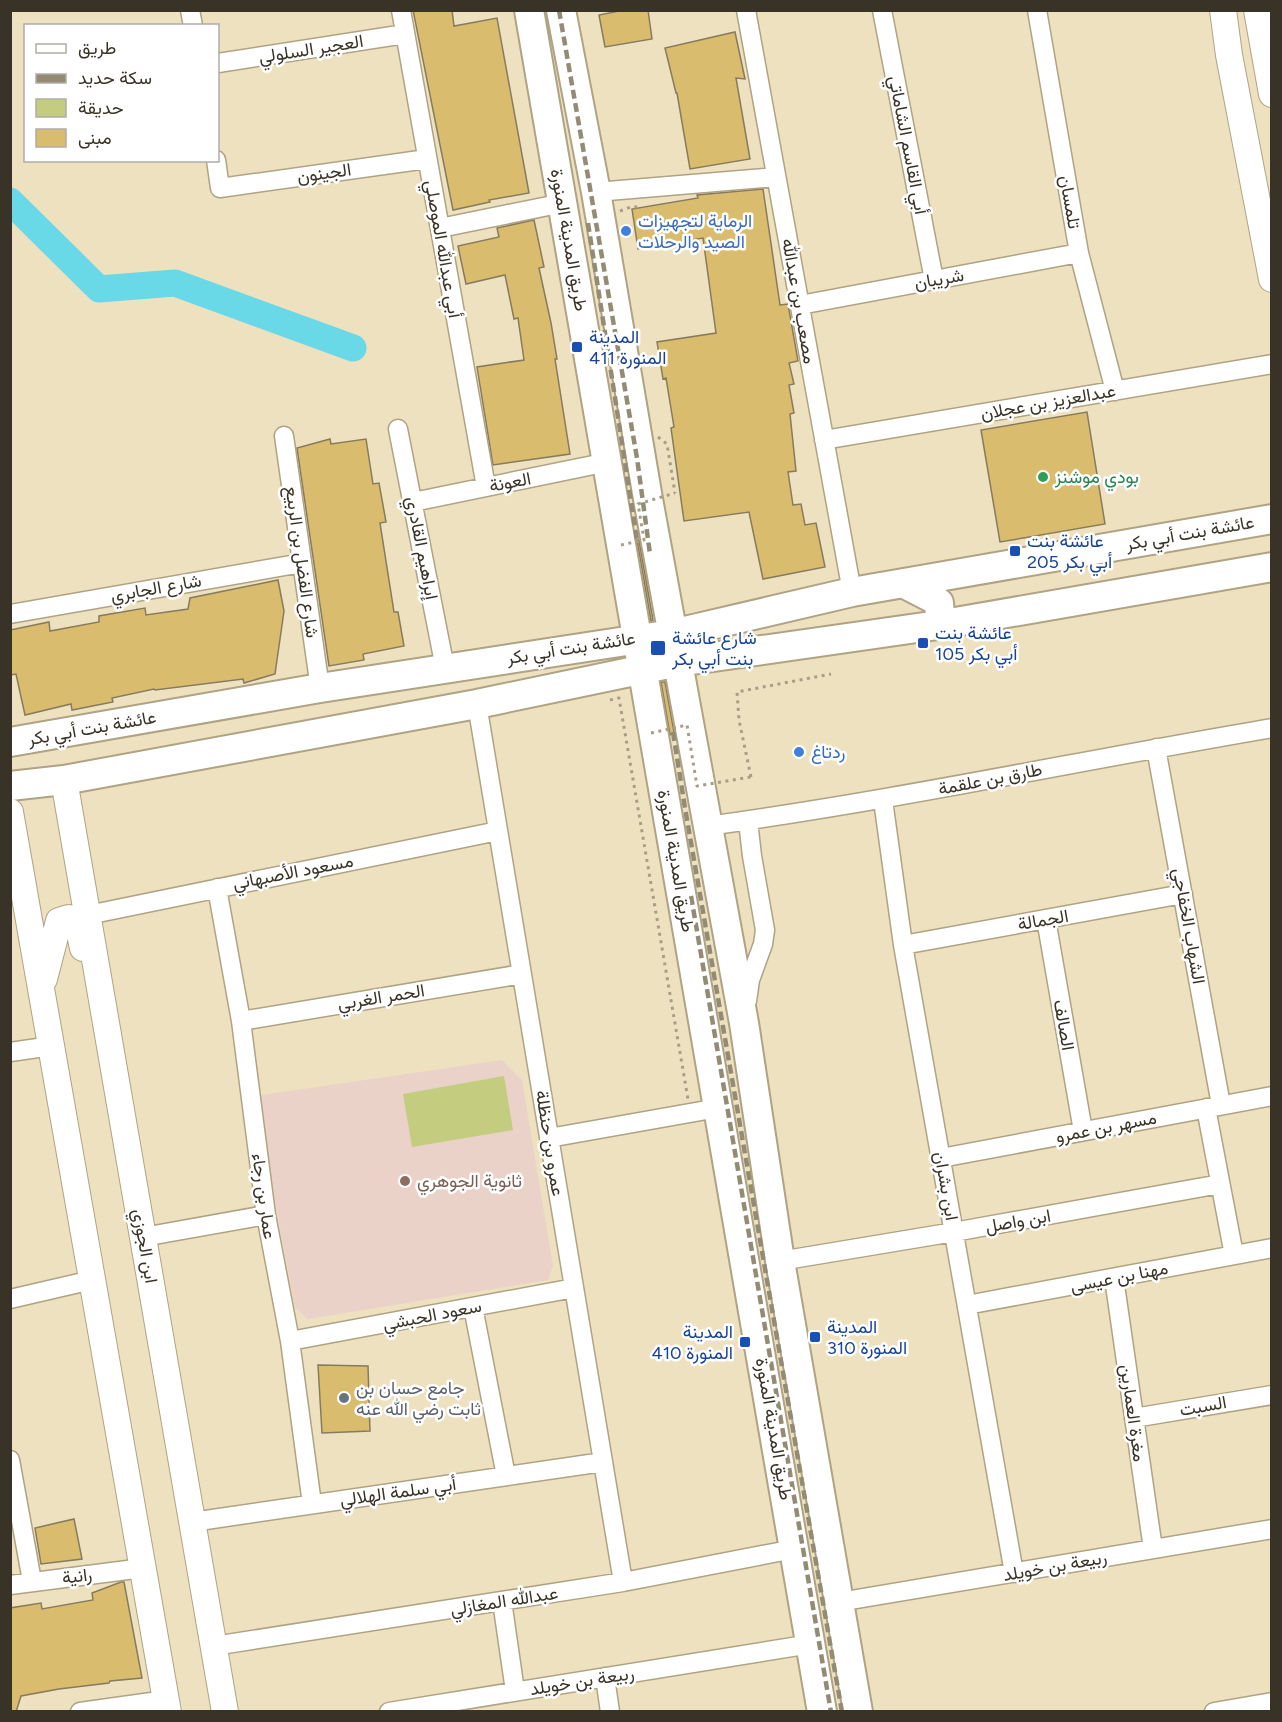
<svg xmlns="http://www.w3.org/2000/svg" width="1282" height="1722" viewBox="0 0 1282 1722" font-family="Figtree,Vazirmatn,sans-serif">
<rect width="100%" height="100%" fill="#eee1c0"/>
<path fill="#ead2c8" d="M 502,1060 L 522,1080 L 553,1266 L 548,1280 L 308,1319 L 295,1308 L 255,1096 Z"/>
<path fill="#c4cc7f" d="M 504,1076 L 513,1130 L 412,1147 L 403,1094 Z"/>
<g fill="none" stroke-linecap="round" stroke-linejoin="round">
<path stroke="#69d8e7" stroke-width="27" d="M 10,201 L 99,289 L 175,283 L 353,348"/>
</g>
<path fill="#dabc6e" stroke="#877b5d" stroke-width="1.5" d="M 413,10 L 452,10 L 454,26 L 497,18 L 529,193 L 489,200 L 490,202 L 453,210 Z
M 624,10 L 648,10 L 652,39 L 605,47 L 599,15 Z
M 735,32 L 745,79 L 736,78 L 750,159 L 690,169 L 677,93 L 676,93 L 665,48 Z
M 763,189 L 780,305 L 788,304 L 798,361 L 789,363 L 794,384 L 789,385 L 794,413 L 790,414 L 796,471 L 788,472 L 793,505 L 801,504 L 805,525 L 816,523 L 825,567 L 763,579 L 749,512 L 684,521 L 671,428 L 674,427 L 666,378 L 663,379 L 657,342 L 716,333 L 703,238 L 638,249 L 632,209 L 698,198 L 697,195 Z
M 534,220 L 544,267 L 539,268 L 551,323 L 557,359 L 555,359 L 570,454 L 493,465 L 477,367 L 524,360 L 518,318 L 514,319 L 505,275 L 466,284 L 458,246 L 499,237 L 497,228 Z
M 1087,412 L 1105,524 L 1000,542 L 981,430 Z
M 330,439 L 331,444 L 366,439 L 373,484 L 379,483 L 386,522 L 380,523 L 394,612 L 398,612 L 404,646 L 363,654 L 364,660 L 329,666 L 297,448 Z
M 637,540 L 639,540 L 653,620 L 651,621 Z
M 278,580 L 284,611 L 275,674 L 244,683 L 243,679 L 155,690 L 154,689 L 112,698 L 113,702 L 72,710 L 71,704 L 25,715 L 16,674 L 10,675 L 10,630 L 49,622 L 50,631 L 99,622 L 99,616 L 145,608 L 146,615 L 188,609 L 190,598 Z
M 661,682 L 665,682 L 674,732 L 670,735 Z
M 318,1365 L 368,1366 L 370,1431 L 322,1433 Z
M 74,1519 L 82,1559 L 41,1564 L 35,1528 Z
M 121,1582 L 124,1582 L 142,1678 L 110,1681 L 109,1683 L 59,1689 L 21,1696 L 16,1712 L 10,1712 L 10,1608 L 41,1603 L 42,1609 L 93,1600 L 92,1593 Z"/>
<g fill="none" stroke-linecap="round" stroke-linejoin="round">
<defs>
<path id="street" d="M 190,10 L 193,26
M 401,10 L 486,487
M 746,10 L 852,592
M 882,10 L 934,280
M 1037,10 L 1079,253 L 1115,391
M 218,63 L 405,34
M 216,160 L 220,188 L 427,159
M 596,192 L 776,177
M 440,228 L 563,203
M 800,305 L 1079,253
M 398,429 L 445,668
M 284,436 L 320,688
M 824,440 L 1272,364
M 413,502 L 608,462
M 10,614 L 302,563
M 477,704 L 623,1582
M 1156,748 L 1221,1105
M 883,800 L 903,945 L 1014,1573
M 707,826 C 897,800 1083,760 1272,728
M 217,888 L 241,1021 L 266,1215 L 290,1341 L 312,1504
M 88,915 L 498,831
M 1046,919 L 1083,1131
M 903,945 L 1183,894
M 747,1001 L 750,980 L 763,944 L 765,930 L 752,856 L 748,821
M 241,1021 L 522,974
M 10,1052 L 52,1046
M 1206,1108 L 1234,1255
M 549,1138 L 718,1108
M 941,1158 L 1272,1096
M 143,1237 L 266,1215
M 780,1261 L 954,1232 L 1220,1184
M 1114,1278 L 1153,1549
M 10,1299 L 92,1280
M 967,1305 L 1272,1248
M 473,1307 L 506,1476
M 290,1341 L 574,1288
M 1134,1418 L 1272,1395
M 10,1460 L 32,1581
M 192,1522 L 603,1462
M 10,1585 L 143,1568
M 502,1601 L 515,1691
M 839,1602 L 1272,1529
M 214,1646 L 623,1582 L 794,1549
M 605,1677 L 610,1712
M 80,1712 L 166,1700
M 389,1712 L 811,1644
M 1214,1712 L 1272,1702"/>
<path id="secondary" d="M 1223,10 L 1229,55 L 1272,279
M 1257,10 L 1272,94
M 64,780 L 225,1712
M 10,812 L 168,1712
M 44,979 L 59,921 L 69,918 L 77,920 L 83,948"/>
<path id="primary" d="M 529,10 L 822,1712
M 561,10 L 596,192 L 648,499 L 744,1023 L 780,1261 L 858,1712
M 903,583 L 934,599 L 939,603 L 940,615 L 938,625
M 10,742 L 320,688 L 672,634 L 852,592 L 1272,519
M 10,786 L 64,780 L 477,704 L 678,662 L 938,625 L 1272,567"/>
</defs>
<use href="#street" stroke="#afa384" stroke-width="21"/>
<use href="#secondary" stroke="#afa384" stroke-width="28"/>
<use href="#primary" stroke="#afa384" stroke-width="32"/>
<path stroke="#a89e85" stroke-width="3" stroke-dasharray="3 4.5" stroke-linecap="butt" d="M 620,211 L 631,207 L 639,207
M 658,437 L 667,444 L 675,493
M 610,700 L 619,698 L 688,1099
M 751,777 L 739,720 L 737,692 L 831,674"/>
<use href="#street" stroke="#fff" stroke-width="18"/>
<use href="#secondary" stroke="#fff" stroke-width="26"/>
<use href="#primary" stroke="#fff" stroke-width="28"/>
<path stroke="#948b74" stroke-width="4.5" stroke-dasharray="9 4.5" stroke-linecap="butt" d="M 559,10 L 637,458 L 650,554
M 588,223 L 637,540
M 673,732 L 685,808 L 842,1712
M 691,896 L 831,1712"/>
<path stroke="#a89e85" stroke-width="3" stroke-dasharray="3 4.5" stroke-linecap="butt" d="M 621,545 L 644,540 L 638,504 L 675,493
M 651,733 L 687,725 L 697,786 L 751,777"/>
</g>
<g fill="#3f7fe0" stroke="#fff" stroke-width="2">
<circle cx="626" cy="231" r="6"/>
<circle cx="799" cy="752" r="6"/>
</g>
<g fill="#1a4fb4" stroke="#fff" stroke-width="2">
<rect x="571" y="341" width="12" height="12" rx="3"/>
<rect x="1009" y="545" width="12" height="12" rx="3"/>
<rect x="917" y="637" width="12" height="12" rx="3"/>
<rect x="650" y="640" width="16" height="16" rx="3"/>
<rect x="809" y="1331" width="12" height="12" rx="3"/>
<rect x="739" y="1336" width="12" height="12" rx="3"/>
</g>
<circle fill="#2e9e5b" stroke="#fff" stroke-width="2" cx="1043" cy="477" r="6"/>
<circle fill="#8d6e63" stroke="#fff" stroke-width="2" cx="405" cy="1181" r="6"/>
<circle fill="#6b7280" stroke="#fff" stroke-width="2" cx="344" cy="1398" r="6"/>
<g text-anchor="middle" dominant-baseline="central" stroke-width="5" stroke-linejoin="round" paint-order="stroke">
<g font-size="18" fill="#383326" stroke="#fff">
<text transform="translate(311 49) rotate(-9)">العجير السلولي</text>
<text transform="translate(908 145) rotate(79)">أبي القاسم الشاماتي</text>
<text transform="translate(324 173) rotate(-8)">الجينون</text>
<text transform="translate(1070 202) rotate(80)">تلمسان</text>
<text transform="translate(569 240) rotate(80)">طريق المدينة المنورة</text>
<text transform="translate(443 249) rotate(80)">أبي عبدالله الموصلي</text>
<text transform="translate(939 279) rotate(-10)">شريبان</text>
<text transform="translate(799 301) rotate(80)">مصعب بن عبدالله</text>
<text transform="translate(1048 402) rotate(-10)">عبدالعزيز بن عجلان</text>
<text transform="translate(510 482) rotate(-11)">العونة</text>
<text transform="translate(1190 533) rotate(-10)">عائشة بنت أبي بكر</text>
<text transform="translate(422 548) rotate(79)">إبراهيم القادري</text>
<text transform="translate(302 562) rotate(82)">شارع الفضل بن الربيع</text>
<text transform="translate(156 588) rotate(-10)">شارع الجابري</text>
<text transform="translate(571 648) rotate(-9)">عائشة بنت أبي بكر</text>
<text transform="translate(92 728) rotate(-10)">عائشة بنت أبي بكر</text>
<text transform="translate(990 779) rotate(-11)">طارق بن علقمة</text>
<text transform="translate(676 861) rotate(80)">طريق المدينة المنورة</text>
<text transform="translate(293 872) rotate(-11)">مسعود الأصبهاني</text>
<text transform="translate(1043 920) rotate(-10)">الجمالة</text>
<text transform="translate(1189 926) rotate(80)">الشهاب الخفاجي</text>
<text transform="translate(381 997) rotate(-9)">الحمر الغربي</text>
<text transform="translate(1064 1025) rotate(80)">الصالف</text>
<text transform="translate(1106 1127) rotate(-11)">مسهر بن عمرو</text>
<text transform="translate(550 1143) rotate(81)">عمرو بن حنظلة</text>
<text transform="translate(946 1186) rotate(80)">ابن بشران</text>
<text transform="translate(264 1196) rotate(82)">عمار بن رجاء</text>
<text transform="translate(1018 1221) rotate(-10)">ابن واصل</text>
<text transform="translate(145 1246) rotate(80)">ابن الجوزي</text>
<text transform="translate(1119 1277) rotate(-11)">مهنا بن عيسى</text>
<text transform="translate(432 1315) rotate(-11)">سعود الحبشي</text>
<text transform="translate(1203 1406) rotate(-10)">السبت</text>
<text transform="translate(1133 1413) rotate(82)">مغرة العمارين</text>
<text transform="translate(774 1429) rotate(80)">طريق المدينة المنورة</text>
<text transform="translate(398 1492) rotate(-8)">أبي سلمة الهلالي</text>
<text transform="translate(1055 1566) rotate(-10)">ربيعة بن خويلد</text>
<text transform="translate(77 1576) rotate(-7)">رانية</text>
<text transform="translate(504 1601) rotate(-9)">عبدالله المغازلي</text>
<text transform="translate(582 1681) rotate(-9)">ربيعة بن خويلد</text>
</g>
<g font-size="18" fill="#366cbe" stroke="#fff" text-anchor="start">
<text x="638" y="221">الرماية لتجهيزات<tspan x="638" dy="21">الصيد والرحلات</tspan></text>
<text x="811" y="752">ردتاغ</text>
</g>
<g font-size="18" fill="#164399" stroke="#fff" text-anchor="start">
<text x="589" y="337">المدينة<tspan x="589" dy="21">المنورة 411</tspan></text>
<text x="1027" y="541">عائشة بنت<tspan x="1027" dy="21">أبي بكر 205</tspan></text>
<text x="935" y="633">عائشة بنت<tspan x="935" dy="21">أبي بكر 105</tspan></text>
<text x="672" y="638">شارع عائشة<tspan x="672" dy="21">بنت أبي بكر</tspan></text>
<text x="827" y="1327">المدينة<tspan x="827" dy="21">المنورة 310</tspan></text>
<text x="733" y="1332" text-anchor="end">المدينة<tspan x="733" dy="21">المنورة 410</tspan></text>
</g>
<g font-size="18" fill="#27864d" stroke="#fff" text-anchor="start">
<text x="1055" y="477">بودي موشنز</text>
</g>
<g font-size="18" fill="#785e54" stroke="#fff" text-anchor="start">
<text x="417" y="1181">ثانوية الجوهري</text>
</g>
<g font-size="18" fill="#5b616d" stroke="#fff" text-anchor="start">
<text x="356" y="1388">جامع حسان بن<tspan x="356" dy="21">ثابت رضي الله عنه</tspan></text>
</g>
</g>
<rect width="1282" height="1722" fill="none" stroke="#383326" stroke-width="24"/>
<rect x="24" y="24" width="195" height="138" fill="#ffffff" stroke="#afada8" stroke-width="1.5"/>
<rect x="36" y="44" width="30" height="9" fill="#ffffff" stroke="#afada8" stroke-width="1.5"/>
<text x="78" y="54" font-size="18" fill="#383326">طريق</text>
<rect x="36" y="74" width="30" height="9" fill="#948b74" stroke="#afada8" stroke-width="1.5"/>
<text x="78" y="84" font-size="18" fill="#383326">سكة حديد</text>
<rect x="36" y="99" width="30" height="18" fill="#c4cc7f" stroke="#afada8" stroke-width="1.5"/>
<text x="78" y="114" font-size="18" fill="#383326">حديقة</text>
<rect x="36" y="129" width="30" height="18" fill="#dabc6e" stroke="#afada8" stroke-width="1.5"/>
<text x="78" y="144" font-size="18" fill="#383326">مبنى</text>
</svg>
